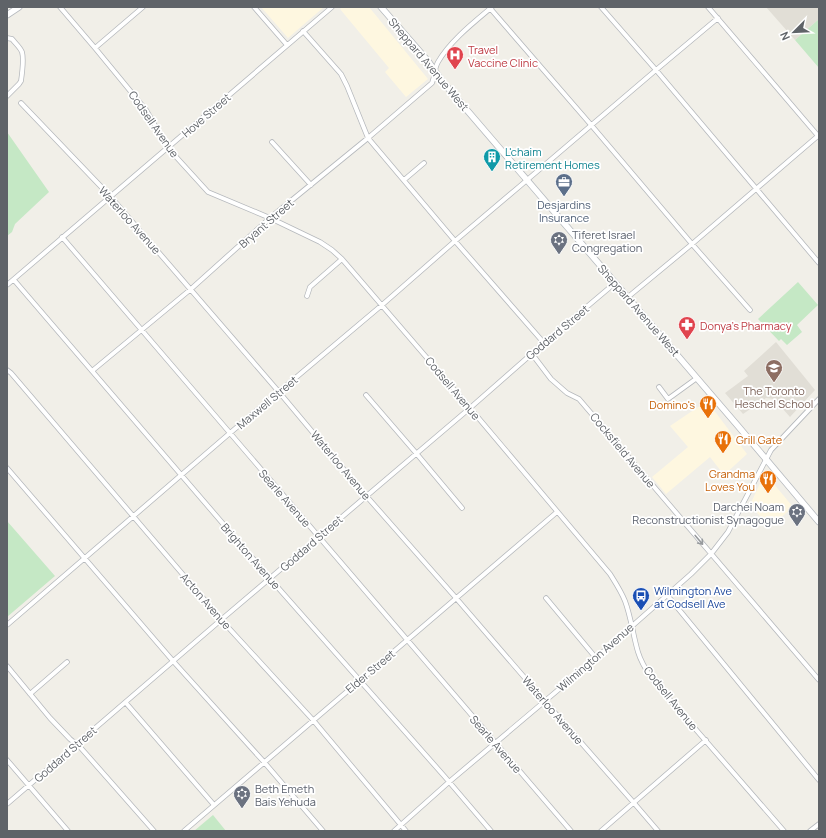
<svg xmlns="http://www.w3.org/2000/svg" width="826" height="838" viewBox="0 0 826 838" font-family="Manrope,sans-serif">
<rect width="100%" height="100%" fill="#f1efe8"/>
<path fill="#fef7e0" d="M 261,7 L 324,7 L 288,38 Z
M 342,7 L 369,7 L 428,79 L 406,97 L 385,72 L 389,68 L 340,9 Z
M 707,401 L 747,454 L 724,475 L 710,457 L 666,494 L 652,477 L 688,447 L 670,426 Z
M 767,478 L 769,478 L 793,507 L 770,527 L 750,505 L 761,481 L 763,479 Z"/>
<path fill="#e1ded6" d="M 766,7 L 819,7 L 819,19 L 795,40 Z
M 776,342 L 815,390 L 790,417 L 774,399 L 766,398 L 743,414 L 725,393 L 748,376 L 744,371 Z"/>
<path fill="#c5e8c5" d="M 819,19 L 819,68 L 795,40 Z
M 7,132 L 49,192 L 15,224 L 12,232 L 7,236 Z
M 798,282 L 818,305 L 797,325 L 802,332 L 787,345 L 781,339 L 779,341 L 758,319 Z
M 7,521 L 55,576 L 7,617 Z
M 213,815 L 226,831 L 194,831 Z"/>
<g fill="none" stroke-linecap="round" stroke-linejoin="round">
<defs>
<path id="minor" d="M 60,7 L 95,48 L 146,110 L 168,148 L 208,192 L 270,218 L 320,242 L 332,250 L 342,259 L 470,408 L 610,574 C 615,582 621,591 625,601 C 631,617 633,635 638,652 C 641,662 646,670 652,679 L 784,831
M 254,7 L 287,45
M 489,7 L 592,126 L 692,244 L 750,310
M 601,7 L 656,70 L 819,263
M 708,7 L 819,137
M 303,31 L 341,74 L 347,86 L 368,138 L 455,241 L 544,343
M 7,38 L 12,39 C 15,43 20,47 22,52 C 24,59 22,74 21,81 L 19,84 L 7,96
M 95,48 L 143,7
M 21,103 L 110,196 L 279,392 L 361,490 L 456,598 L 549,706 L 634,803 L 658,831
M 272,142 L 311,185
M 404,180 L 424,163
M 62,237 L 571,831
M 14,280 L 273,582 L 445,777 L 491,831
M 7,285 L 332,7
M 307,296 L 310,287 L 342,259
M 628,297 L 692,244 L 819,135
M 532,354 L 551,379 L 567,393 L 579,399 L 819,680
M 7,370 L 11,373 L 133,516 L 226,625 L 313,720 L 406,831
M 92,371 L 191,289 L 270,218 L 368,138 L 432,83 C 435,76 434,69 438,62 C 450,41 473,23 492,7
M 659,387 L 668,399 L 697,378
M 366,395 L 416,453 L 462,508
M 7,468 L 173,661 L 264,762 L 323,831
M 667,595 L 819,780
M 546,598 L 596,658
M 7,625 L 230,433 L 382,305 L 455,241 L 520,186 L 656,70 L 718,18
M 7,666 L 50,718 L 70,739 L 80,747 L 154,831
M 30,694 L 67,662
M 126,703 L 214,805
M 7,760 L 68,831
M 7,804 L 222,619 L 470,408 L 544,343 L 615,283
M 184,831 L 557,512
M 394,831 L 449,782 L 596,658 L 691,574 L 711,554 L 728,532 L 771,450 L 819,399
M 601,831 L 706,740
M 810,831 L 819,824"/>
<path id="secondary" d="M 381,7 L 428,61 L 442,81 L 738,426 L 819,522
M 7,15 L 19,7"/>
</defs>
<use href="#minor" stroke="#b5b8bc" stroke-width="5.5"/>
<use href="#secondary" stroke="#b6babf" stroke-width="7"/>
<use href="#minor" stroke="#fff" stroke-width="4"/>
<use href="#secondary" stroke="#fff" stroke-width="5.5"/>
</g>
<defs><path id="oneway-shaft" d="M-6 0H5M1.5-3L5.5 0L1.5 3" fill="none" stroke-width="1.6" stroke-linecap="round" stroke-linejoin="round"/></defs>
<use stroke="#979a9d" href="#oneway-shaft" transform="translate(699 540) rotate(50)"/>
<defs>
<symbol id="hospital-pin" viewBox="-11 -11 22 30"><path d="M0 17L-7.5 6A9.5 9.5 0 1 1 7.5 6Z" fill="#e0444e" stroke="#fff"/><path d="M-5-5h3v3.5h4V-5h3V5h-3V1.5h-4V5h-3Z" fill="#fff"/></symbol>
<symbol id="building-pin" viewBox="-11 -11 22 30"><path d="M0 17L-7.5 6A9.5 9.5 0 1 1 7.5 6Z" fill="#0f9aa8" stroke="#fff"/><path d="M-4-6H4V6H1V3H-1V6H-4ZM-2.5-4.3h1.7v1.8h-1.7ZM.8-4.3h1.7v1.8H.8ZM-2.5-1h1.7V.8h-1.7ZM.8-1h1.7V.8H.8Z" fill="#fff"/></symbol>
<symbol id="office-pin" viewBox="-11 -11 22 30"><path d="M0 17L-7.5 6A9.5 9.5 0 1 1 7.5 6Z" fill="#5c6f8a" stroke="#fff"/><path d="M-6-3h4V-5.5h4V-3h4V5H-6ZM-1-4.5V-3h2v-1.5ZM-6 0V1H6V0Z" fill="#fff"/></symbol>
<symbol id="synagogue-pin" viewBox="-11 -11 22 30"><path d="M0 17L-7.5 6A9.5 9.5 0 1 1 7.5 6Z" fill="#6b7280" stroke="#fff"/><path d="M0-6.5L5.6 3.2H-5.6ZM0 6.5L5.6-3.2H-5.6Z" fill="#fff"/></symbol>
<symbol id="pharmacy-pin" viewBox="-11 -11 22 30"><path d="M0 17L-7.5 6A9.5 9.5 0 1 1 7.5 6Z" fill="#e0444e" stroke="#fff"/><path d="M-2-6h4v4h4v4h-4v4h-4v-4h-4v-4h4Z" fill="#fff"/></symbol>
<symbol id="school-pin" viewBox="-11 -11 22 30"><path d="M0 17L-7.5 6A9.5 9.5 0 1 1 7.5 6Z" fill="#8d6e63" stroke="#fff"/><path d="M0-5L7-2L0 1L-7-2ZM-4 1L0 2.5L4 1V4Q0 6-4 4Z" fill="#fff"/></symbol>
<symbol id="restaurant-pin" viewBox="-11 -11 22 30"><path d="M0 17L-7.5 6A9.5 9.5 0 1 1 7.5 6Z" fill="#e8710a" stroke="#fff"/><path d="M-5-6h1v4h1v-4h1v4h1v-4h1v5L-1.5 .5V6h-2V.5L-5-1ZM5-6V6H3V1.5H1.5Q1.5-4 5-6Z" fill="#fff"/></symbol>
<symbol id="bus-pin" viewBox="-11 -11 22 30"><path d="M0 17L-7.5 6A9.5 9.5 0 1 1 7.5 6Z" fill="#1a4fb4" stroke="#fff"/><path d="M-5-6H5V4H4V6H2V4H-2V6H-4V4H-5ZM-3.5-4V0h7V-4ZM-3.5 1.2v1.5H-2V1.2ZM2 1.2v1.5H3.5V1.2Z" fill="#fff"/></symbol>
</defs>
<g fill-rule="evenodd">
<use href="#hospital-pin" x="445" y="45" width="20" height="27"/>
<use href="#building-pin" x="482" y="147" width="20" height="27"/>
<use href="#office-pin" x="554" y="172" width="20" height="27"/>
<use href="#synagogue-pin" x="549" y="230" width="20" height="27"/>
<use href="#pharmacy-pin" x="677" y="315" width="20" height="27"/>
<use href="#school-pin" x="764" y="358" width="20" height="27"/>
<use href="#restaurant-pin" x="698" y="394" width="20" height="27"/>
<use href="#restaurant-pin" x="713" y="429" width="20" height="27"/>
<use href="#restaurant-pin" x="758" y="469" width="20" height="27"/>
<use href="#synagogue-pin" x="787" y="502" width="20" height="27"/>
<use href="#bus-pin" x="631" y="586" width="20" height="27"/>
<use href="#synagogue-pin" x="232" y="784" width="20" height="27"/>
</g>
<g text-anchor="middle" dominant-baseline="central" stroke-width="3.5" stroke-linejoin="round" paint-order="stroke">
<g font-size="11" fill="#be3a42" stroke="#fff" text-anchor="start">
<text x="468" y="49">Travel<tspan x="468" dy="13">Vaccine Clinic</tspan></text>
<text x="700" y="325">Donya’s Pharmacy</text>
</g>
<g font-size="11" fill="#5f6368" stroke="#fff">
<text transform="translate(429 64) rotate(50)">Sheppard Avenue West</text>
<text transform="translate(206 115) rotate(-41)">Hove Street</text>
<text transform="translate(154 124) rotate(55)">Codsell Avenue</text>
<text transform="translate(130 220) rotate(48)">Waterloo Avenue</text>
<text transform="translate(266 223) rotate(-41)">Bryant Street</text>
<text transform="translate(639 310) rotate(49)">Sheppard Avenue West</text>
<text transform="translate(557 332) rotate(-40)">Goddard Street</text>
<text transform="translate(453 388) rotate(50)">Codsell Avenue</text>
<text transform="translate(267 402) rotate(-40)">Maxwell Street</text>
<text transform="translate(623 450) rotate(50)">Cocksfield Avenue</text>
<text transform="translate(341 465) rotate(50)">Waterloo Avenue</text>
<text transform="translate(285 498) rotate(49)">Searle Avenue</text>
<text transform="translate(311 543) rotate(-41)">Goddard Street</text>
<text transform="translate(251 556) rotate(49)">Brighton Avenue</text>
<text transform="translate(206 601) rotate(49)">Acton Avenue</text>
<text transform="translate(595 657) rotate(-41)">Wilmington Avenue</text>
<text transform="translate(370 671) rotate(-40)">Elder Street</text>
<text transform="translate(671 698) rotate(51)">Codsell Avenue</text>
<text transform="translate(553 710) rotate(49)">Waterloo Avenue</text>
<text transform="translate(496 744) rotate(49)">Searle Avenue</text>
<text transform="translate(65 754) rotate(-41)">Goddard Street</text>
</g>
<g font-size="11" fill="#0d838f" stroke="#fff" text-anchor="start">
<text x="505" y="151">L'chaim<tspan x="505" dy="13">Retirement Homes</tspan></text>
</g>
<g font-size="11" fill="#4e5e75" stroke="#fff">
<text x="564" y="204">Desjardins<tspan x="564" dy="13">Insurance</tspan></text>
</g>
<g font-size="11" fill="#5b616d" stroke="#fff" text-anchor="start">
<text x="572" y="234">Tiferet Israel<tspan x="572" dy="13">Congregation</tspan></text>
<text x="784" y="506" text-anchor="end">Darchei Noam<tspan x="784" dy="13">Reconstructionist Synagogue</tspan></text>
<text x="255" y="788">Beth Emeth<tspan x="255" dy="13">Bais Yehuda</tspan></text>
</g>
<g font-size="11" fill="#785e54" stroke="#fff">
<text x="774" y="390">The Toronto<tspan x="774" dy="13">Heschel School</tspan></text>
</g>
<g font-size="11" fill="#c56008" stroke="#fff" text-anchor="end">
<text x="695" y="404">Domino's</text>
<text x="736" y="439" text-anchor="start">Grill Gate</text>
<text x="755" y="473">Grandma<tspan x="755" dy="13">Loves You</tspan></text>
</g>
<g font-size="11" fill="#164399" stroke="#fff" text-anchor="start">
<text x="654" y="590">Wilmington Ave<tspan x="654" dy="13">at Codsell Ave</tspan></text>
</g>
</g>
<rect width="826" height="838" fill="none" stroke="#5f6368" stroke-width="16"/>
<g transform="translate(794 32) rotate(246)" stroke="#ffffff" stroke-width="3" paint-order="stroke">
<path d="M0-3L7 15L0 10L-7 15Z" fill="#5f6368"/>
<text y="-6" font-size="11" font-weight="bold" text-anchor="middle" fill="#5f6368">N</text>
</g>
</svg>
